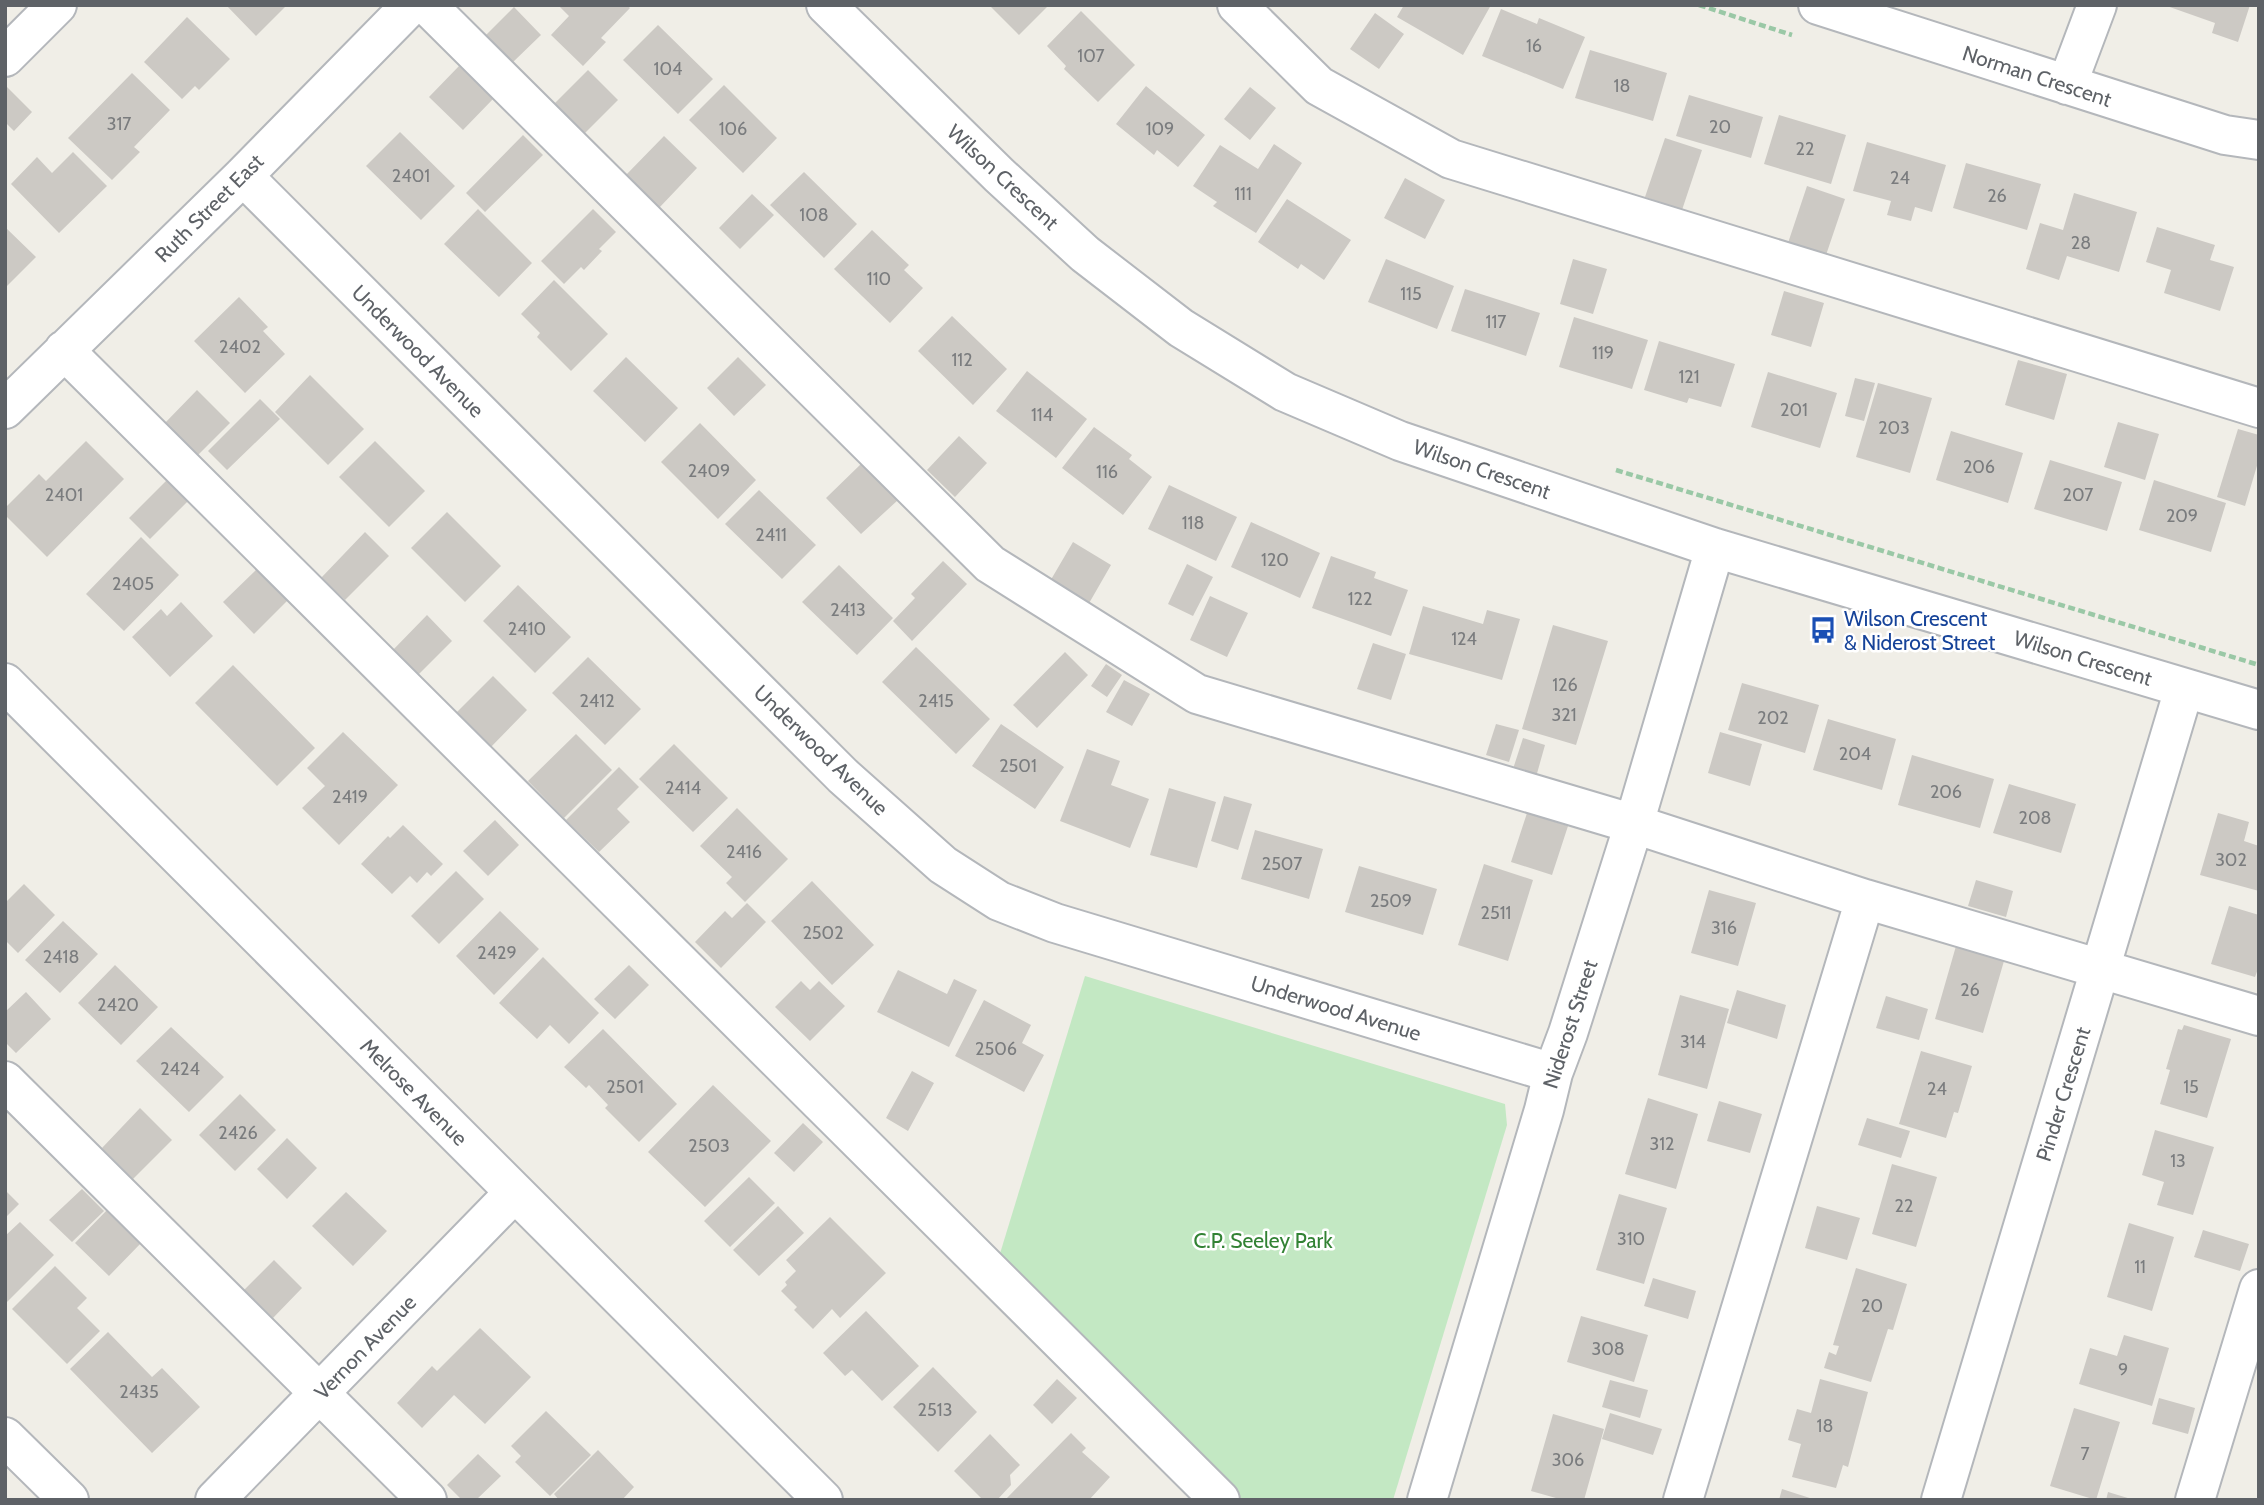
<svg xmlns="http://www.w3.org/2000/svg" width="2264" height="1505" viewBox="0 0 2264 1505" font-family="Cabin,sans-serif">
<rect width="100%" height="100%" fill="#f0eee7"/>
<path fill="#c3e8c3" d="M 1085,976 L 1505,1104 L 1507,1125 L 1393,1500 L 1241,1500 L 998,1260 Z"/>
<path fill="#ccc9c4" d="M 226,5 L 287,5 L 256,36 Z
M 558,5 L 627,5 L 630,8 L 601,38 L 606,42 L 583,66 L 551,35 L 569,16 Z
M 989,5 L 1049,5 L 1019,35 Z
M 1404,5 L 1491,5 L 1463,55 L 1397,17 Z
M 2164,5 L 2250,5 L 2238,42 L 2212,33 L 2215,23 Z
M 514,7 L 541,35 L 512,63 L 485,36 Z
M 1501,9 L 1537,24 L 1539,18 L 1585,37 L 1563,89 L 1482,56 Z
M 1081,11 L 1135,65 L 1098,102 L 1064,69 L 1066,66 L 1047,46 Z
M 1375,13 L 1404,34 L 1379,69 L 1350,49 Z
M 187,17 L 230,59 L 199,90 L 195,86 L 182,99 L 144,62 Z
M 658,25 L 713,79 L 678,114 L 623,60 Z
M 1590,50 L 1667,73 L 1653,121 L 1575,98 Z
M 459,66 L 493,99 L 463,130 L 429,97 Z
M 588,70 L 618,100 L 583,135 L 553,105 Z
M 132,73 L 170,110 L 134,147 L 140,152 L 112,180 L 68,138 Z
M 5,85 L 32,112 L 14,131 L 5,122 Z
M 724,85 L 777,138 L 743,173 L 689,120 Z
M 1146,86 L 1205,135 L 1178,167 L 1157,150 L 1154,155 L 1116,124 Z
M 1250,87 L 1276,108 L 1250,140 L 1224,119 Z
M 1689,95 L 1763,117 L 1751,158 L 1676,136 Z
M 1779,115 L 1846,135 L 1831,184 L 1764,164 Z
M 400,132 L 455,186 L 421,220 L 366,166 Z
M 523,135 L 543,155 L 485,212 L 466,193 Z
M 664,136 L 697,168 L 659,208 L 625,176 Z
M 1665,138 L 1702,150 L 1682,210 L 1645,197 Z
M 1867,142 L 1946,165 L 1932,212 L 1915,207 L 1911,221 L 1887,215 L 1891,201 L 1853,191 Z
M 1274,144 L 1302,163 L 1256,233 L 1213,206 L 1217,202 L 1193,186 L 1220,145 L 1258,169 Z
M 73,152 L 107,186 L 59,233 L 11,184 L 37,157 L 52,173 Z
M 1966,163 L 2041,184 L 2027,230 L 1953,208 Z
M 804,172 L 857,224 L 824,258 L 770,205 Z
M 1405,178 L 1445,200 L 1425,239 L 1384,218 Z
M 1807,186 L 1845,199 L 1825,258 L 1787,246 Z
M 2074,193 L 2137,212 L 2119,272 L 2067,256 L 2059,280 L 2026,269 L 2040,223 L 2063,230 Z
M 752,194 L 774,215 L 740,249 L 719,228 Z
M 1287,199 L 1351,240 L 1324,280 L 1301,264 L 1298,269 L 1258,242 Z
M 478,209 L 532,263 L 499,297 L 444,244 Z
M 593,209 L 616,232 L 599,249 L 602,251 L 584,270 L 581,267 L 564,284 L 541,261 Z
M 5,227 L 36,257 L 5,288 Z
M 2157,227 L 2215,245 L 2210,260 L 2234,267 L 2220,311 L 2164,293 L 2171,270 L 2146,262 Z
M 872,230 L 909,265 L 904,270 L 923,288 L 890,323 L 834,269 Z
M 1386,259 L 1454,286 L 1437,329 L 1368,302 Z
M 1573,259 L 1607,269 L 1593,314 L 1560,304 Z
M 554,280 L 608,334 L 571,371 L 537,337 L 540,333 L 521,314 Z
M 1465,289 L 1540,313 L 1526,356 L 1451,331 Z
M 1784,291 L 1824,303 L 1811,347 L 1771,335 Z
M 239,297 L 268,327 L 263,331 L 285,354 L 245,393 L 194,341 Z
M 952,316 L 1007,369 L 973,405 L 918,351 Z
M 1574,317 L 1648,340 L 1632,389 L 1559,367 Z
M 1659,341 L 1735,364 L 1721,407 L 1689,398 L 1687,403 L 1644,390 Z
M 626,357 L 678,408 L 645,442 L 593,391 Z
M 738,357 L 766,385 L 734,416 L 707,388 Z
M 2018,360 L 2067,374 L 2054,420 L 2005,405 Z
M 1027,371 L 1087,419 L 1056,458 L 996,411 Z
M 1768,372 L 1837,393 L 1820,448 L 1751,427 Z
M 310,375 L 364,429 L 328,465 L 275,412 Z
M 1855,378 L 1875,383 L 1864,421 L 1845,416 Z
M 1878,383 L 1932,398 L 1910,473 L 1856,457 Z
M 197,390 L 230,423 L 196,457 L 164,424 Z
M 260,399 L 280,419 L 227,470 L 208,451 Z
M 2118,422 L 2159,434 L 2145,480 L 2104,467 Z
M 700,423 L 756,480 L 718,519 L 661,462 Z
M 1094,427 L 1132,455 L 1129,459 L 1152,477 L 1123,515 L 1062,468 Z
M 2238,429 L 2259,435 L 2259,459 L 2245,506 L 2217,497 Z
M 1951,431 L 2023,453 L 2008,503 L 1936,480 Z
M 959,436 L 987,463 L 955,497 L 927,470 Z
M 86,441 L 124,479 L 47,557 L 5,515 L 5,508 L 39,474 L 46,481 Z
M 375,441 L 425,491 L 389,527 L 339,477 Z
M 2050,460 L 2122,482 L 2107,531 L 2034,509 Z
M 862,463 L 898,500 L 861,534 L 826,498 Z
M 169,478 L 190,499 L 150,539 L 129,518 Z
M 2154,480 L 2226,503 L 2211,552 L 2139,530 Z
M 1169,485 L 1237,517 L 1216,561 L 1148,529 Z
M 759,490 L 816,545 L 782,579 L 725,524 Z
M 447,512 L 501,566 L 465,602 L 411,548 Z
M 1251,522 L 1320,553 L 1300,598 L 1231,567 Z
M 365,532 L 389,556 L 345,600 L 321,578 Z
M 141,537 L 179,575 L 124,631 L 86,594 Z
M 1073,542 L 1111,565 L 1088,605 L 1049,583 Z
M 1331,556 L 1376,572 L 1374,578 L 1408,590 L 1391,636 L 1312,608 Z
M 943,561 L 967,584 L 912,641 L 893,621 L 915,598 L 911,594 Z
M 1187,564 L 1213,577 L 1193,616 L 1168,604 Z
M 839,565 L 893,618 L 857,655 L 802,602 Z
M 257,569 L 288,600 L 254,634 L 223,602 Z
M 518,585 L 571,637 L 535,673 L 483,621 Z
M 1210,596 L 1248,613 L 1227,657 L 1190,640 Z
M 181,602 L 213,636 L 170,677 L 132,637 L 161,609 L 167,616 Z
M 1423,606 L 1483,624 L 1487,610 L 1520,619 L 1502,680 L 1409,654 Z
M 427,615 L 452,641 L 417,676 L 392,651 Z
M 1553,625 L 1608,641 L 1576,745 L 1522,729 Z
M 1373,643 L 1406,654 L 1391,700 L 1357,689 Z
M 916,647 L 990,719 L 956,754 L 882,682 Z
M 1065,652 L 1088,675 L 1037,728 L 1013,705 Z
M 588,657 L 641,709 L 605,745 L 552,693 Z
M 1106,664 L 1122,675 L 1107,697 L 1091,686 Z
M 233,665 L 315,748 L 277,786 L 195,703 Z
M 493,676 L 527,710 L 488,750 L 454,715 Z
M 1124,680 L 1150,694 L 1132,726 L 1106,712 Z
M 1742,683 L 1819,705 L 1805,753 L 1728,730 Z
M 1828,719 L 1896,739 L 1882,790 L 1813,770 Z
M 1001,724 L 1064,767 L 1035,809 L 972,766 Z
M 1496,724 L 1519,730 L 1509,762 L 1486,755 Z
M 343,732 L 398,785 L 339,845 L 302,808 L 325,786 L 307,768 Z
M 1720,732 L 1762,744 L 1750,786 L 1708,773 Z
M 576,734 L 612,770 L 564,818 L 528,781 Z
M 1523,738 L 1545,745 L 1536,777 L 1513,769 Z
M 674,744 L 728,798 L 693,832 L 639,779 Z
M 1087,749 L 1120,761 L 1111,785 L 1149,799 L 1130,848 L 1060,821 Z
M 1912,755 L 1994,779 L 1980,828 L 1898,805 Z
M 619,767 L 639,787 L 617,809 L 630,822 L 599,852 L 566,820 Z
M 2009,784 L 2076,804 L 2061,853 L 1993,833 Z
M 1169,788 L 1216,802 L 1197,868 L 1150,855 Z
M 1224,796 L 1252,804 L 1238,850 L 1211,841 Z
M 737,808 L 788,859 L 745,902 L 726,883 L 732,877 L 700,846 Z
M 1527,813 L 1568,826 L 1552,875 L 1511,862 Z
M 2218,813 L 2249,822 L 2244,841 L 2259,846 L 2259,891 L 2200,875 Z
M 495,820 L 519,845 L 488,876 L 463,851 Z
M 403,825 L 443,864 L 431,876 L 427,872 L 417,883 L 410,876 L 392,894 L 361,864 L 388,836 L 390,838 Z
M 1255,830 L 1323,849 L 1309,899 L 1241,879 Z
M 1484,864 L 1533,880 L 1508,961 L 1458,945 Z
M 1359,866 L 1437,889 L 1423,935 L 1345,912 Z
M 456,871 L 484,899 L 439,944 L 411,916 Z
M 1976,880 L 2013,891 L 2006,917 L 1968,906 Z
M 812,881 L 874,945 L 832,985 L 771,921 Z
M 24,884 L 55,915 L 18,953 L 5,940 L 5,903 Z
M 1709,890 L 1756,903 L 1738,966 L 1691,953 Z
M 747,903 L 766,922 L 721,968 L 695,942 L 725,911 L 732,918 Z
M 2229,906 L 2259,915 L 2259,966 L 2255,977 L 2211,964 Z
M 500,911 L 539,949 L 494,995 L 456,956 Z
M 63,921 L 98,954 L 60,993 L 25,960 Z
M 1956,946 L 2004,961 L 1983,1033 L 1935,1019 Z
M 543,957 L 599,1013 L 569,1044 L 550,1025 L 537,1039 L 499,1003 Z
M 115,965 L 158,1007 L 121,1045 L 78,1003 Z
M 629,965 L 649,985 L 615,1019 L 594,999 Z
M 898,970 L 947,994 L 954,979 L 977,990 L 949,1047 L 877,1012 Z
M 801,981 L 810,990 L 819,981 L 845,1006 L 810,1041 L 775,1007 Z
M 1737,990 L 1786,1005 L 1777,1039 L 1727,1023 Z
M 26,992 L 51,1019 L 16,1053 L 5,1042 L 5,1012 Z
M 1680,995 L 1729,1009 L 1707,1089 L 1658,1075 Z
M 1886,996 L 1928,1009 L 1919,1040 L 1876,1028 Z
M 984,1000 L 1031,1025 L 1022,1043 L 1044,1055 L 1024,1092 L 955,1056 Z
M 2184,1025 L 2231,1039 L 2207,1118 L 2160,1104 L 2170,1070 L 2166,1069 L 2178,1029 L 2182,1030 Z
M 171,1027 L 224,1077 L 189,1112 L 136,1061 Z
M 603,1029 L 677,1104 L 639,1142 L 605,1108 L 608,1105 L 589,1085 L 586,1088 L 564,1067 Z
M 1921,1051 L 1972,1066 L 1958,1113 L 1954,1112 L 1946,1138 L 1899,1124 Z
M 912,1071 L 934,1083 L 908,1131 L 886,1118 Z
M 713,1085 L 771,1141 L 705,1207 L 648,1152 Z
M 240,1094 L 276,1130 L 235,1171 L 199,1135 Z
M 1648,1098 L 1698,1114 L 1676,1189 L 1625,1174 Z
M 1719,1101 L 1762,1114 L 1750,1153 L 1707,1141 Z
M 140,1108 L 172,1140 L 133,1179 L 102,1148 Z
M 1867,1118 L 1910,1131 L 1901,1158 L 1858,1145 Z
M 803,1123 L 823,1142 L 794,1172 L 774,1153 Z
M 2155,1130 L 2214,1147 L 2193,1215 L 2157,1205 L 2164,1182 L 2142,1175 Z
M 287,1138 L 317,1168 L 287,1199 L 257,1169 Z
M 1892,1164 L 1937,1177 L 1916,1247 L 1872,1234 Z
M 749,1177 L 775,1203 L 730,1247 L 704,1221 Z
M 82,1189 L 104,1211 L 72,1242 L 49,1220 Z
M 5,1190 L 19,1204 L 5,1218 Z
M 346,1192 L 387,1231 L 353,1266 L 312,1226 Z
M 1619,1194 L 1667,1208 L 1644,1284 L 1596,1270 Z
M 778,1206 L 804,1233 L 759,1276 L 733,1250 Z
M 1817,1206 L 1860,1218 L 1847,1260 L 1805,1248 Z
M 108,1209 L 142,1242 L 109,1276 L 75,1243 Z
M 830,1217 L 886,1273 L 840,1318 L 832,1309 L 813,1329 L 794,1310 L 797,1307 L 781,1291 L 787,1285 L 785,1282 L 796,1271 L 786,1260 Z
M 20,1222 L 54,1255 L 5,1304 L 5,1236 Z
M 2129,1223 L 2174,1237 L 2152,1311 L 2107,1297 Z
M 2203,1230 L 2249,1244 L 2240,1271 L 2194,1257 Z
M 274,1260 L 302,1288 L 273,1318 L 244,1290 Z
M 55,1266 L 87,1298 L 77,1308 L 100,1331 L 67,1364 L 12,1309 Z
M 1856,1268 L 1907,1284 L 1893,1330 L 1888,1329 L 1871,1382 L 1824,1368 L 1829,1352 L 1836,1355 L 1839,1346 L 1833,1345 Z
M 1653,1278 L 1696,1291 L 1688,1319 L 1644,1306 Z
M 866,1311 L 919,1366 L 882,1401 L 852,1370 L 845,1376 L 823,1353 Z
M 1581,1316 L 1648,1335 L 1634,1382 L 1567,1362 Z
M 480,1328 L 531,1377 L 485,1424 L 454,1395 L 422,1428 L 397,1403 L 432,1366 L 437,1371 Z
M 108,1332 L 152,1377 L 162,1368 L 200,1407 L 152,1453 L 70,1369 Z
M 2124,1335 L 2169,1348 L 2152,1406 L 2079,1384 L 2090,1348 L 2117,1356 Z
M 933,1367 L 977,1412 L 938,1452 L 893,1407 Z
M 1057,1379 L 1077,1398 L 1052,1424 L 1033,1405 Z
M 1820,1379 L 1868,1392 L 1848,1467 L 1843,1465 L 1836,1488 L 1792,1477 L 1801,1444 L 1788,1440 L 1797,1409 L 1811,1413 Z
M 1610,1380 L 1648,1390 L 1640,1418 L 1602,1407 Z
M 2159,1398 L 2195,1408 L 2188,1434 L 2152,1424 Z
M 2074,1408 L 2120,1422 L 2096,1500 L 2050,1486 Z
M 546,1411 L 591,1455 L 550,1496 L 515,1462 L 521,1456 L 511,1446 Z
M 1610,1413 L 1662,1429 L 1653,1455 L 1602,1439 Z
M 1553,1414 L 1604,1429 L 1584,1500 L 1563,1500 L 1531,1491 Z
M 1071,1433 L 1086,1448 L 1082,1452 L 1110,1477 L 1089,1500 L 1005,1500 Z
M 990,1434 L 1020,1465 L 1010,1475 L 1011,1485 L 997,1500 L 983,1500 L 954,1471 Z
M 598,1450 L 634,1487 L 622,1500 L 559,1500 L 554,1494 Z
M 478,1454 L 501,1476 L 476,1500 L 462,1500 L 447,1485 Z
M 1782,1489 L 1813,1499 L 1813,1500 L 1779,1500 Z
M 2108,1492 L 2131,1499 L 2131,1500 L 2106,1500 Z"/>
<g fill="none" stroke-linecap="round" stroke-linejoin="round">
<defs>
<path id="minor" d="M 427,5 L 990,564 L 1197,694 L 1634,824 L 1865,899 L 2259,1016
M 826,5 L 999,175 L 1085,254 L 1181,328 L 1285,392 L 1400,441 L 1715,548 L 2259,710
M 1237,5 L 1319,86 L 1451,159 L 2259,408
M 1818,5 L 2225,135 L 2259,140
M 5,57 L 57,5
M 2067,85 L 2097,5
M 243,176 L 843,776 L 943,865 L 999,901 L 1055,923 L 1553,1073
M 64,350 L 1220,1500
M 5,409 L 243,176 L 411,5
M 5,683 L 823,1500
M 5,1081 L 427,1500
M 5,1437 L 69,1500
M 215,1500 L 514,1193
M 1427,1500 L 1544,1110 L 1553,1073 L 1568,1033 L 1634,824 L 1715,548
M 1683,1500 L 1865,899
M 1941,1500 L 2184,689
M 2195,1500 L 2259,1289"/>
</defs>
<use href="#minor" stroke="#b4b7bb" stroke-width="42"/>
<path stroke="#9ac8a6" stroke-width="4.5" stroke-dasharray="7 3.5" stroke-linecap="butt" d="M 1699,5 L 1792,35
M 1616,470 L 2259,665"/>
<use href="#minor" stroke="#fff" stroke-width="38"/>
</g>
<defs>
<symbol id="bus-bare" viewBox="-9 -9 18 18"><path d="M-5-6H5V4H4V6H2V4H-2V6H-4V4H-5ZM-3.5-4V0h7V-4ZM-3.5 1.2v1.5H-2V1.2ZM2 1.2v1.5H3.5V1.2Z" fill="#1a4fb4" stroke="#fff" stroke-width="2.5" paint-order="stroke"/></symbol>
</defs>
<g fill-rule="evenodd">
<use href="#bus-bare" x="1804" y="611" width="38" height="38"/>
</g>
<g text-anchor="middle" dominant-baseline="central" stroke-width="5" stroke-linejoin="round" paint-order="stroke">
<g font-size="18" fill="#7a7c7e">
<text x="1534" y="46">16</text>
<text x="1091" y="56">107</text>
<text x="668" y="69">104</text>
<text x="1622" y="86">18</text>
<text x="119" y="124">317</text>
<text x="1720" y="127">20</text>
<text x="733" y="129">106</text>
<text x="1160" y="129">109</text>
<text x="1805" y="149">22</text>
<text x="411" y="176">2401</text>
<text x="1900" y="178">24</text>
<text x="1243" y="194">111</text>
<text x="1997" y="196">26</text>
<text x="814" y="215">108</text>
<text x="2081" y="243">28</text>
<text x="879" y="279">110</text>
<text x="1411" y="294">115</text>
<text x="1496" y="322">117</text>
<text x="240" y="347">2402</text>
<text x="1603" y="353">119</text>
<text x="962" y="360">112</text>
<text x="1689" y="377">121</text>
<text x="1794" y="410">201</text>
<text x="1042" y="415">114</text>
<text x="1894" y="428">203</text>
<text x="1979" y="467">206</text>
<text x="709" y="471">2409</text>
<text x="1107" y="472">116</text>
<text x="64" y="495">2401</text>
<text x="2078" y="495">207</text>
<text x="2182" y="516">209</text>
<text x="1193" y="523">118</text>
<text x="771" y="535">2411</text>
<text x="1275" y="560">120</text>
<text x="133" y="584">2405</text>
<text x="1360" y="599">122</text>
<text x="848" y="610">2413</text>
<text x="527" y="629">2410</text>
<text x="1464" y="639">124</text>
<text x="1565" y="685">126</text>
<text x="597" y="701">2412</text>
<text x="936" y="701">2415</text>
<text x="1564" y="715">321</text>
<text x="1773" y="718">202</text>
<text x="1855" y="754">204</text>
<text x="1018" y="766">2501</text>
<text x="683" y="788">2414</text>
<text x="1946" y="792">206</text>
<text x="350" y="797">2419</text>
<text x="2035" y="818">208</text>
<text x="744" y="852">2416</text>
<text x="2231" y="860">302</text>
<text x="1282" y="864">2507</text>
<text x="1391" y="901">2509</text>
<text x="1496" y="913">2511</text>
<text x="1724" y="928">316</text>
<text x="823" y="933">2502</text>
<text x="497" y="953">2429</text>
<text x="61" y="957">2418</text>
<text x="1970" y="990">26</text>
<text x="118" y="1005">2420</text>
<text x="1693" y="1042">314</text>
<text x="996" y="1049">2506</text>
<text x="180" y="1069">2424</text>
<text x="625" y="1087">2501</text>
<text x="2191" y="1087">15</text>
<text x="1937" y="1089">24</text>
<text x="238" y="1133">2426</text>
<text x="1662" y="1144">312</text>
<text x="709" y="1146">2503</text>
<text x="2178" y="1161">13</text>
<text x="1904" y="1206">22</text>
<text x="1631" y="1239">310</text>
<text x="2140" y="1267">11</text>
<text x="1872" y="1306">20</text>
<text x="1608" y="1349">308</text>
<text x="2123" y="1370">9</text>
<text x="139" y="1392">2435</text>
<text x="935" y="1410">2513</text>
<text x="1825" y="1426">18</text>
<text x="2085" y="1454">7</text>
<text x="1568" y="1460">306</text>
</g>
<g font-size="21" fill="#5e6267" stroke="#fff">
<text transform="translate(2037 76) rotate(18)">Norman Crescent</text>
<text transform="translate(1003 177) rotate(43)">Wilson Crescent</text>
<text transform="translate(209 208) rotate(-45)">Ruth Street East</text>
<text transform="translate(418 351) rotate(45)">Underwood Avenue</text>
<text transform="translate(1482 469) rotate(19)">Wilson Crescent</text>
<text transform="translate(2083 658) rotate(17)">Wilson Crescent</text>
<text transform="translate(821 750) rotate(44)">Underwood Avenue</text>
<text transform="translate(1336 1008) rotate(17)">Underwood Avenue</text>
<text transform="translate(1570 1024) rotate(-72)">Niderost Street</text>
<text transform="translate(414 1092) rotate(45)">Melrose Avenue</text>
<text transform="translate(2063 1094) rotate(-73)">Pinder Crescent</text>
<text transform="translate(365 1347) rotate(-46)">Vernon Avenue</text>
</g>
<g font-size="21" fill="#164399" stroke="#fff" text-anchor="start">
<text x="1844" y="618">Wilson Crescent<tspan x="1844" dy="24">&amp; Niderost Street</tspan></text>
</g>
<g font-size="21" fill="#328234" stroke="#fff">
<text x="1263" y="1240">C.P. Seeley Park</text>
</g>
</g>
<rect width="2264" height="1505" fill="none" stroke="#5e6267" stroke-width="14"/>
</svg>
